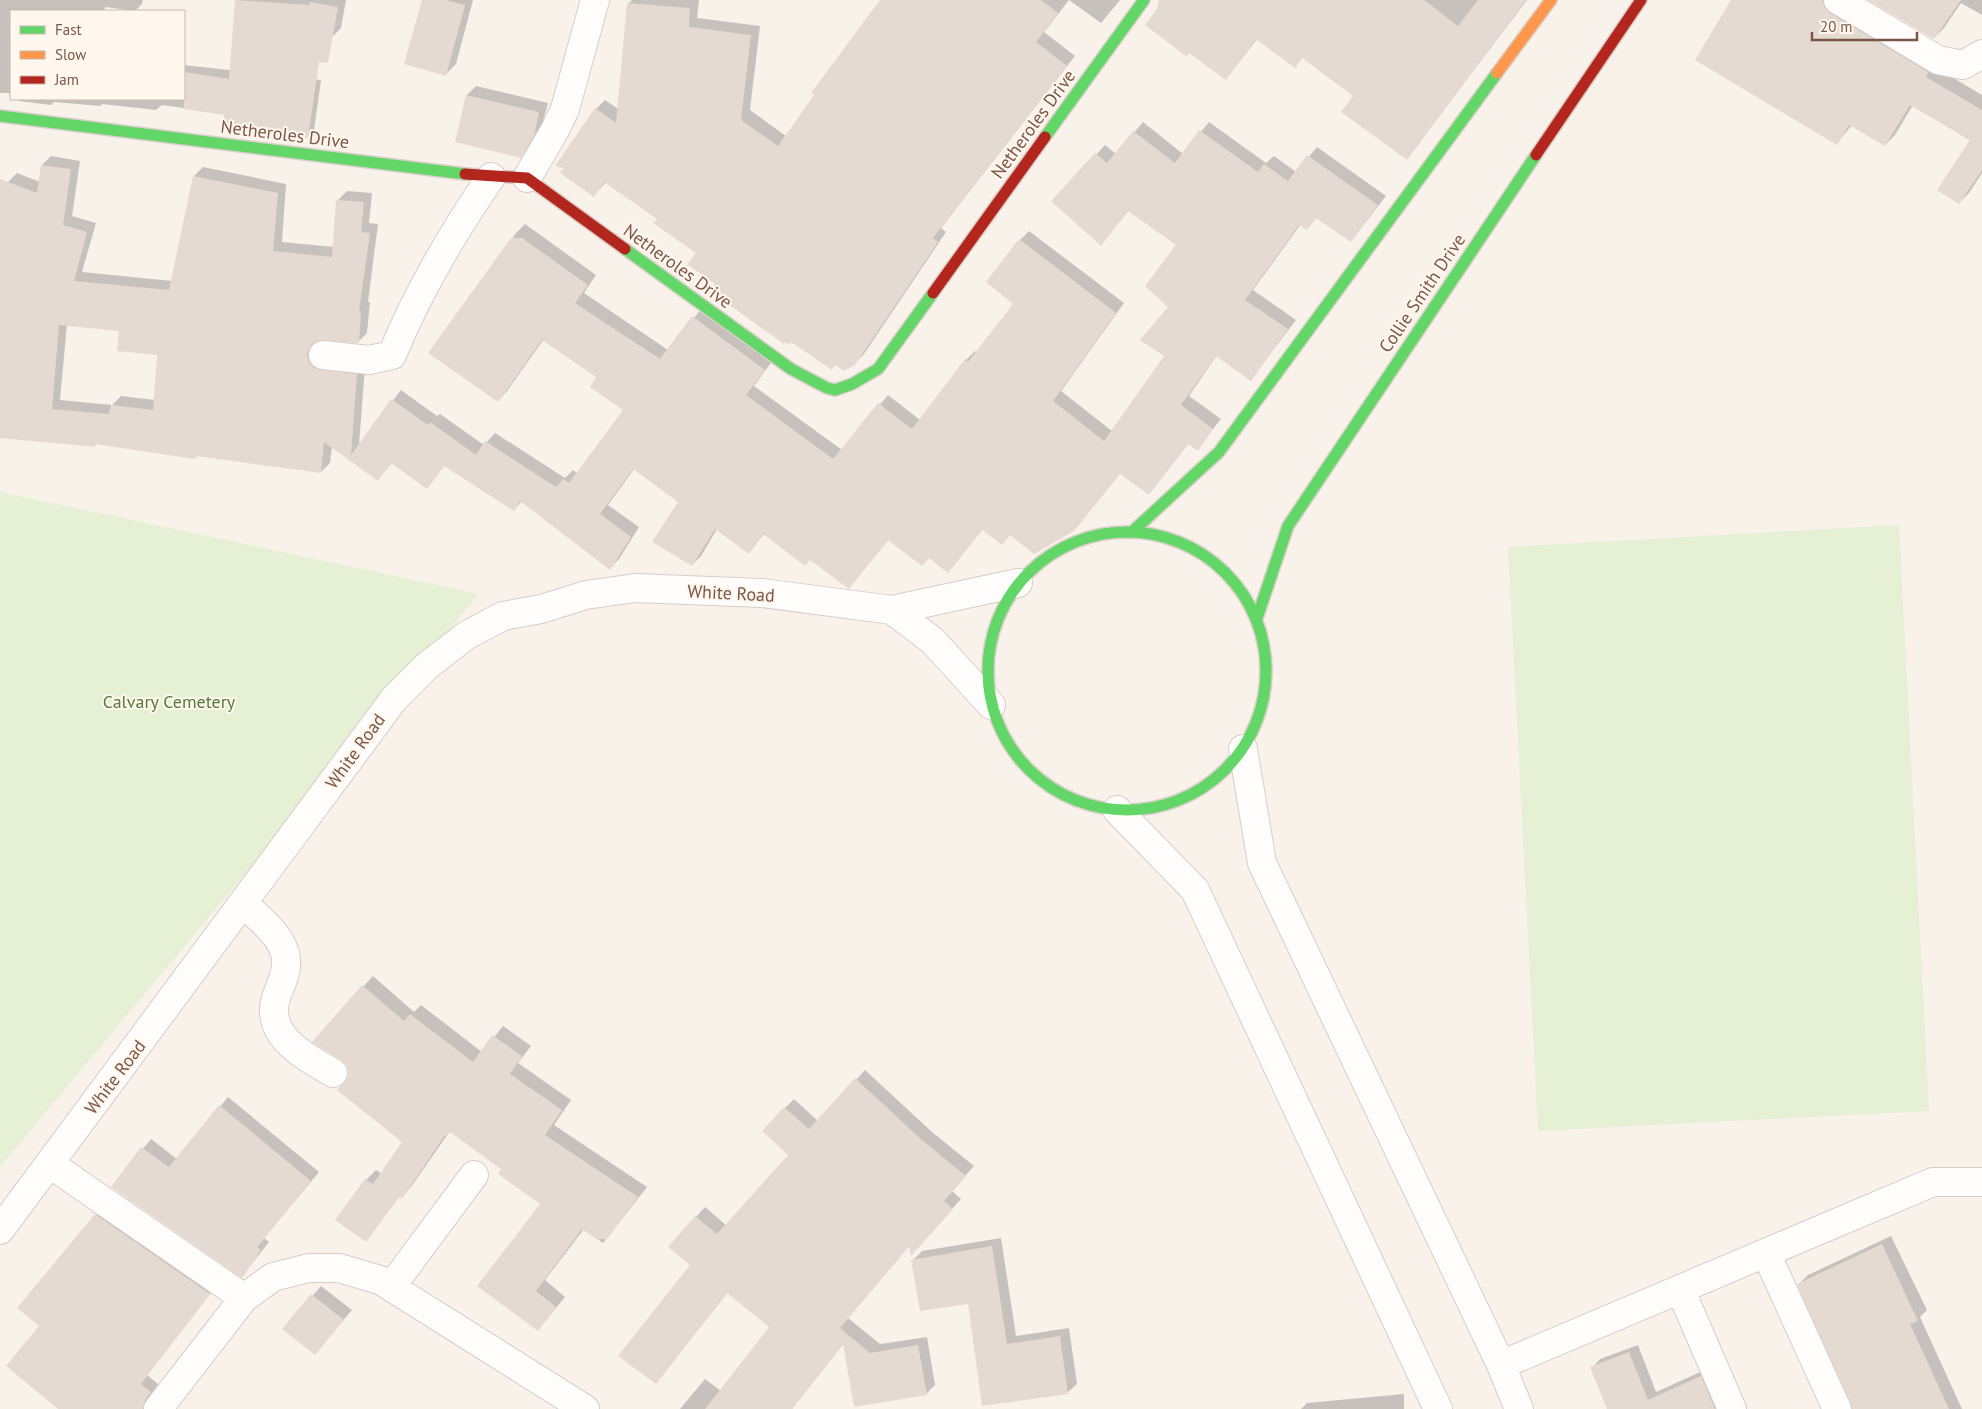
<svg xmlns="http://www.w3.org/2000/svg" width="1982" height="1409" viewBox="0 0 1982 1409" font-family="'PT Sans',sans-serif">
<rect width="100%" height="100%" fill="#f8f2eb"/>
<path fill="#e5f0d4" d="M 0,492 L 479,594 L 0,1167 Z
M 1899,525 L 1929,1111 L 1538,1131 L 1508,547 Z"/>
<path fill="#0003" fill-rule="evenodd" d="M 0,0 L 143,0 L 142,4 L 135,11 L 105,7 L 104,11 L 11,11 L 11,93 L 0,93 Z
M 236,0 L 346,0 L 341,28 L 332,37 Z
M 423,0 L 473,0 L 456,64 L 446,74 Z
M 632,0 L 699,0 L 697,18 L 760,26 L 750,110 L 786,136 L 881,0 L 1120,0 L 1101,23 L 1069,0 L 1044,32 L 1075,56 L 941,228 L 946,232 L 864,354 L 854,364 L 836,364 L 832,368 L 717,284 L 697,253 L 659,218 L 606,182 L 594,195 L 596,109 L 605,100 L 618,109 L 628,4 Z
M 1178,0 L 1527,0 L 1407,158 L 1355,96 L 1303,57 L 1295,66 L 1257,39 L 1226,79 Z
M 1733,0 L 1836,0 L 1935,67 L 1982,95 L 1982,173 L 1969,193 L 1959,203 L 1971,141 L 1913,105 L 1895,135 L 1885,145 L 1852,125 L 1837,143 Z
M 1871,0 L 1982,0 L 1982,15 L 1961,3 L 1944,28 L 1934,38 Z
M 184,65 L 321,80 L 314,130 L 307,137 L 226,114 L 162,105 L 156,110 L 102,104 L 100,106 L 54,102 L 51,105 L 19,101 L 19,99 L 184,99 Z
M 476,86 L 548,103 L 542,125 L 530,147 L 520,156 L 456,141 L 467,95 Z
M 1143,122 L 1183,154 L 1209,122 L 1266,163 L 1274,156 L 1296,172 L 1317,147 L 1386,196 L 1351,241 L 1317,217 L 1307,229 L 1301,224 L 1253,290 L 1296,320 L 1251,379 L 1217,355 L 1189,396 L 1221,419 L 1197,449 L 1189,443 L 1149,493 L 1121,473 L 1011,534 L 1002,543 L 983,529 L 948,571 L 929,557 L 889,539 L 849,587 L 811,559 L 764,534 L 749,552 L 717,529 L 701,556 L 692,565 L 680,502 L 634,469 L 608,505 L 639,527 L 619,559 L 610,568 L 522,501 L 514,510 L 445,465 L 427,488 L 392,463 L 378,479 L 332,446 L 330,463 L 321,472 L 198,455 L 195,458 L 97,443 L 95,445 L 0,436 L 0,203 L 8,182 L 17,173 L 40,182 L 42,165 L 51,156 L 80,161 L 72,216 L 96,223 L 82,272 L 172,281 L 194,176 L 203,167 L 286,184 L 282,242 L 334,247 L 338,200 L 347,191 L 372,193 L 369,223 L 378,224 L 368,302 L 370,302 L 367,333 L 358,342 L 318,339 L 316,344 L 365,366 L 359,445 L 401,390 L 437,416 L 440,414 L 484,445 L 495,433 L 565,478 L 573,470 L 578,474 L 625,409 L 598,376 L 544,339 L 507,391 L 498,401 L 430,353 L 516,233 L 525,224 L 596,275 L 584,293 L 668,350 L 702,308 L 773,360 L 754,386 L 842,450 L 888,395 L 920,420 L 966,360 L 975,351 L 977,353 L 1015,304 L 1020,240 L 1029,231 L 1124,303 L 1061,391 L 1112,431 L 1166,356 L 1177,245 L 1129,210 L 1101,244 L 1053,201 L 1105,145 L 1116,154 ZM 67,324 L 121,330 L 158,354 L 155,400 L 121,396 L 112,405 L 60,400 Z
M 373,976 L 414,1012 L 421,1005 L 482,1052 L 503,1026 L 531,1046 L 518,1063 L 571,1100 L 554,1125 L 647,1187 L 603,1243 L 584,1229 L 545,1280 L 565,1297 L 538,1330 L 479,1286 L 541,1203 L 503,1168 L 450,1131 L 411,1187 L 400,1196 L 366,1240 L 337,1219 L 366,1180 L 376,1170 L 382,1174 L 404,1142 L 350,1076 L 348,1065 L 342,1059 L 314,1041 Z
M 865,1070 L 932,1132 L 974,1166 L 952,1191 L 961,1199 L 920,1245 L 910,1245 L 848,1318 L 880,1344 L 927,1337 L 935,1385 L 926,1394 L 844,1343 L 792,1409 L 680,1409 L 705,1379 L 721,1391 L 770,1327 L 728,1292 L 656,1382 L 692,1265 L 670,1246 L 705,1207 L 727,1226 L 790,1155 L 785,1108 L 794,1099 L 818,1121 Z
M 228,1097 L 319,1172 L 264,1238 L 269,1242 L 242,1276 L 112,1187 L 151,1139 L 177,1159 Z
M 104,1207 L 217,1285 L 147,1375 L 158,1384 L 144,1409 L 67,1409 L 41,1325 L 96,1215 Z
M 1891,1236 L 1927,1310 L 1920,1317 L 1962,1409 L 1854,1409 L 1799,1284 L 1808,1275 Z
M 1001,1238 L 1016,1336 L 1069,1328 L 1077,1384 L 1067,1393 L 984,1404 L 970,1302 L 913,1260 L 922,1251 Z
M 321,1286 L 352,1310 L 315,1354 L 284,1329 Z
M 1638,1345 L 1656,1392 L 1709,1368 L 1729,1409 L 1608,1409 L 1592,1368 L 1600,1359 Z
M 1404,1394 L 1404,1409 L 1301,1409 L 1307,1403 Z"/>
<path fill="#e5dad2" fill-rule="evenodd" d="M 235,0 L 309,5 L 310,2 L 338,7 L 328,63 L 319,62 L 308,138 L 223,128 L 224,115 L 184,109 L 184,72 L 229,79 Z
M 422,0 L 446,0 L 465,5 L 446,76 L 404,64 Z
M 880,0 L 1041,0 L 1058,13 L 1036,42 L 1067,66 L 933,238 L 938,242 L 855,365 L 844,371 L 835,365 L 832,370 L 791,342 L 790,345 L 785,342 L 784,344 L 710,291 L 715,284 L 687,264 L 696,253 L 653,223 L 657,219 L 604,182 L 594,197 L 560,173 L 564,168 L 555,166 L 595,108 L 616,123 L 627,3 L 690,8 L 689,27 L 751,35 L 741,120 L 778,146 L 814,95 L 811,93 Z
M 1159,0 L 1424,0 L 1458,26 L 1478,0 L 1526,0 L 1407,160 L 1341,112 L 1353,96 L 1302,58 L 1295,68 L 1256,39 L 1226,80 L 1189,53 L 1187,57 L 1145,25 L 1157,9 Z
M 1731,0 L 1822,0 L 1825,8 L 1830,13 L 1928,72 L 1926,77 L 1982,110 L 1982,170 L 1959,204 L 1937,190 L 1970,140 L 1910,105 L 1885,146 L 1849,125 L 1837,145 L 1695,60 Z
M 1868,0 L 1961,0 L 1934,39 Z
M 466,95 L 539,112 L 534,136 L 521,158 L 455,142 Z
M 1199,130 L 1258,172 L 1264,164 L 1288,181 L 1307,155 L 1378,205 L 1351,242 L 1316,218 L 1307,230 L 1299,225 L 1245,300 L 1288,329 L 1251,381 L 1216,356 L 1181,405 L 1213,429 L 1198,451 L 1188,444 L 1149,495 L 1120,474 L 1074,531 L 1034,554 L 1010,535 L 1002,545 L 982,530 L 948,573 L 929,558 L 922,566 L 888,540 L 849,589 L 810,560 L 805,566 L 763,534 L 749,554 L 715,529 L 692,566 L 652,542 L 678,502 L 633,469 L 600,514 L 631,537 L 610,570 L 520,501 L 514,511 L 444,466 L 427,489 L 391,463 L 378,481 L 324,442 L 321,473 L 196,456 L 195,459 L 95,444 L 95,447 L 0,438 L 0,179 L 37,193 L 41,165 L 71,169 L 63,225 L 87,232 L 74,281 L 169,290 L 193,176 L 278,193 L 273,251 L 332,257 L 336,200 L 364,202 L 361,232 L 370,233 L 359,311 L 361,311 L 359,343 L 317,341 L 311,345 L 307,354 L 309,362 L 314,368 L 357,374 L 351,455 L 391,399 L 428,425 L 430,422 L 476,455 L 485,441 L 556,487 L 563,479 L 569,483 L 623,410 L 590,387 L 596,377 L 542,340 L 498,402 L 428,353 L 511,238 L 522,238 L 588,285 L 575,303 L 660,359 L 692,316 L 765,370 L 746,395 L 833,459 L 878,403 L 912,429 L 965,359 L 968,362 L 1013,304 L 986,282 L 1019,239 L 1116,313 L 1053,401 L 1104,441 L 1164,356 L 1140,340 L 1168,307 L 1145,286 L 1176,245 L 1128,211 L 1101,246 L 1051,201 L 1095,153 L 1107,163 L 1133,131 L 1175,163 ZM 59,325 L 119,331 L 117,351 L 157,355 L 153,410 L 111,405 L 109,414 L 52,409 Z
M 362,985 L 404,1021 L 410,1014 L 473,1062 L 492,1035 L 522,1056 L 510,1074 L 562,1110 L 545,1135 L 638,1197 L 607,1239 L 596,1239 L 582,1229 L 536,1291 L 556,1307 L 538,1331 L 477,1286 L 540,1204 L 498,1174 L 501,1169 L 450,1132 L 447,1136 L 445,1135 L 402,1199 L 399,1197 L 366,1242 L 335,1220 L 365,1179 L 373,1184 L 402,1142 L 337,1090 L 349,1075 L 347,1066 L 341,1060 L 312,1042 Z
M 855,1078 L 923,1141 L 966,1176 L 944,1201 L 953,1209 L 911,1256 L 909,1246 L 840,1328 L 870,1353 L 918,1345 L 927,1395 L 854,1407 L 843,1344 L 792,1409 L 705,1409 L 769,1327 L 727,1293 L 656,1384 L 618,1356 L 690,1265 L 668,1247 L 695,1216 L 717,1234 L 788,1155 L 762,1131 L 784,1107 L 809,1129 Z
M 219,1105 L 311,1181 L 257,1247 L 261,1250 L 242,1278 L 111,1187 L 141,1147 L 169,1167 Z
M 95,1214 L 210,1294 L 141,1384 L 151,1392 L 145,1400 L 143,1409 L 58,1409 L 6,1366 L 39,1326 L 17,1308 Z
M 1882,1244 L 1918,1321 L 1910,1324 L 1949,1409 L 1852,1409 L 1797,1284 Z
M 992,1246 L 1007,1344 L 1060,1336 L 1068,1394 L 982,1406 L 968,1304 L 920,1311 L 911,1260 Z
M 311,1294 L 344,1320 L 315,1355 L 282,1329 Z
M 1629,1352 L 1648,1400 L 1701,1376 L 1715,1409 L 1607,1409 L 1590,1367 Z"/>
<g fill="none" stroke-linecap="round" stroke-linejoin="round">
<defs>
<path id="street" d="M 1838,0 L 1938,60 L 1963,65 L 1982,54
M 527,178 L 555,130 L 565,109 L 595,0
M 323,355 L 369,360 L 392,355 C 418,291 452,234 491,177
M 892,610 L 933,641 L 991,705
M 1243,749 L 1262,863 L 1501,1365 L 1519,1409
M 1117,810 L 1195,890 L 1438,1409
M 243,903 C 258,918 285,937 286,960 C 288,977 275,992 274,1008 C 272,1041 310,1059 333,1073
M 50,1164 L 244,1298
M 0,1230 L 394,699 L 427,666 L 467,635 L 503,616 L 541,609 L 586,595 L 635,588 L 762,593 L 892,610 L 1018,583
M 1766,1253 L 1837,1409
M 391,1287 L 474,1175
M 1680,1289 L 1732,1409
M 1501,1365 L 1933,1182 L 1982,1182
M 158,1409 L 244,1298 L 273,1277 L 309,1268 L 339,1268 L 380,1280 L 585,1409"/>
<path id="fast" d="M 0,116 L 465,174
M 1045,137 L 1144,0
M 625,249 L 791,369 L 827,388 L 835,390 L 852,384 L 878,369 L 933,293
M 1133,531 L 1219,452 L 1497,73
M988 671a139 139 0 1 1 278 0a139 139 0 1 1-278 0Z
M 1257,618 L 1288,526 L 1536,155"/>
<path id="slow" d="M 1497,73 L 1551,0"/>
<path id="jam" d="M 1536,155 L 1641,0
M 465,174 L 527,178 L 625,249
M 933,293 L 1045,137"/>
</defs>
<use href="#street" stroke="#d7cdc8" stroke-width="30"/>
<use href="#fast" stroke="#d9cec8" stroke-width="14"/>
<use href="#slow" stroke="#d9cec8" stroke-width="14"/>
<use href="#jam" stroke="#d9cec8" stroke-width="14"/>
<use href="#street" stroke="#fefdfc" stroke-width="28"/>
<use href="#fast" stroke="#63d668" stroke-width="11"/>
<use href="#slow" stroke="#ff974d" stroke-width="11"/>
<use href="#jam" stroke="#b3261e" stroke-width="11"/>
</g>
<g text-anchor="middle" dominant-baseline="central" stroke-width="4" stroke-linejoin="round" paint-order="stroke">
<g font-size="18" fill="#7a5647" stroke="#fff7ed">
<text transform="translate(1033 124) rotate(-54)">Netheroles Drive</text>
<text transform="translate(285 134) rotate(7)">Netheroles Drive</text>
<text transform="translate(678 266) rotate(36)">Netheroles Drive</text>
<text transform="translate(1422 293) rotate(-56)">Collie Smith Drive</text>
<text transform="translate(731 593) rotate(3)">White Road</text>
<text transform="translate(355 751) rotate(-54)">White Road</text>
<text transform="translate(115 1077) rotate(-53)">White Road</text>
</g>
<g font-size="18" fill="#527b3b" stroke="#fff7ed">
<text x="169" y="701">Calvary Cemetery</text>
</g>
</g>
<rect x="10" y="10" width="175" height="90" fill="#fff7ed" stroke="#cab7ab"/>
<rect x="20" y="26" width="25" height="8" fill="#63d668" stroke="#cab7ab"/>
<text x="55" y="35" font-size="15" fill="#7a5647">Fast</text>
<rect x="20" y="51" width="25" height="8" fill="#ff974d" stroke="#cab7ab"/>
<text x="55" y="60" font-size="15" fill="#7a5647">Slow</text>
<rect x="20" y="76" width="25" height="8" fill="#b3261e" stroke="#cab7ab"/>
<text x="55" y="85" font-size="15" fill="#7a5647">Jam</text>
<path d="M1812 32v8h105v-8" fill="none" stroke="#7a5647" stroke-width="2.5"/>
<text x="1820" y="32" font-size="15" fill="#7a5647" stroke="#fff7ed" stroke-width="4" paint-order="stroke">20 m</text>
</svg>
